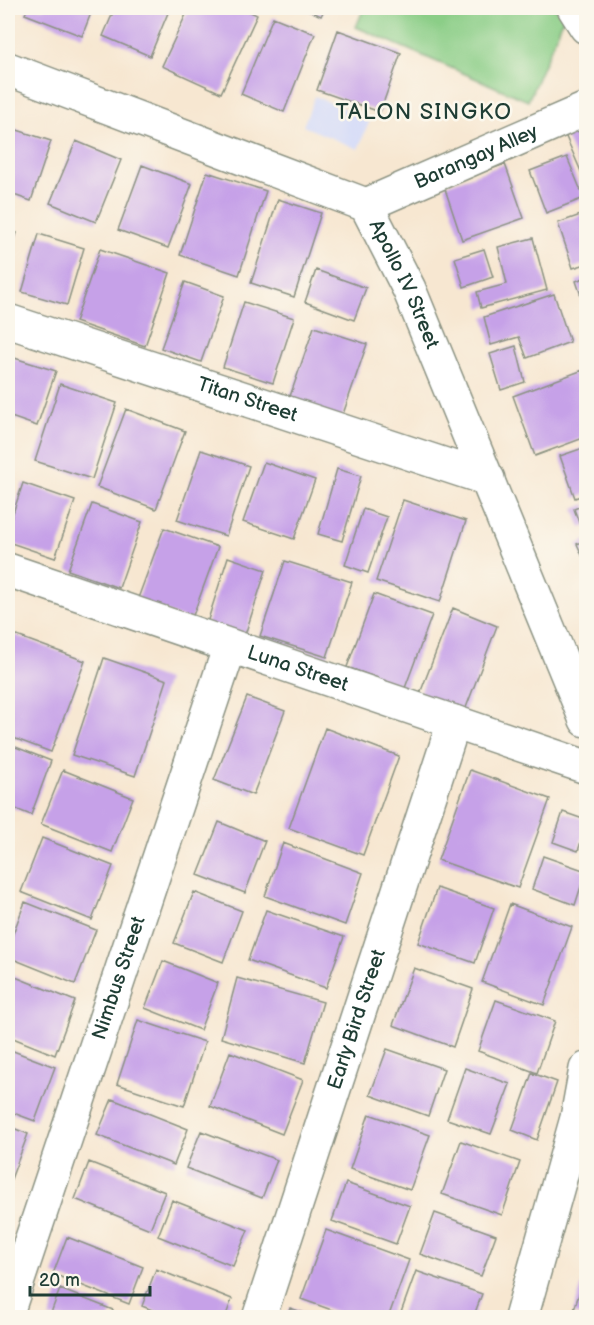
<svg xmlns="http://www.w3.org/2000/svg" width="594" height="1325" viewBox="0 0 594 1325" font-family="'Balsamiq Sans',sans-serif">
<rect width="100%" height="100%" fill="#fbf7ec"/>
<filter id="ink" filterUnits="userSpaceOnUse"><feTurbulence type="fractalNoise" baseFrequency=".0167" numOctaves="2"/><feDisplacementMap in="SourceGraphic" scale="12" xChannelSelector="R" yChannelSelector="G"/><feConvolveMatrix kernelMatrix="1 2 1 2 8 2 1 2 1" color-interpolation-filters="sRGB"/></filter>
<filter id="wash" filterUnits="userSpaceOnUse"><feTurbulence type="fractalNoise" baseFrequency=".008" numOctaves="4" result="noise"/><feDisplacementMap in="SourceGraphic" scale="24" xChannelSelector="R" yChannelSelector="G"/><feGaussianBlur stdDeviation="1.35" result="paint"/><feColorMatrix in="noise" values="0 0 0 0 0 0 0 0 0 0 0 0 0 0 0 0 0 1.4 0 .05"/><feComposite in="paint" operator="in"/></filter>
<g filter="url(#wash)">
<rect width="100%" height="100%" fill="#f7e7d1"/>
<path fill="#d2d9f9" d="M 315,96 L 370,120 L 358,149 L 303,126 Z"/>
<path fill="#8bce87" stroke="#55865e" stroke-width="1.5" d="M 364,8 L 553,8 L 566,13 L 528,101 L 356,27 Z"/>
<g id="blocks">
<path fill="#c6a1e8" d="M 28,8 L 93,8 L 82,36 L 25,14 Z
M 115,8 L 170,8 L 150,56 L 103,36 Z
M 189,8 L 242,8 L 257,15 L 221,93 L 162,66 Z
M 304,8 L 325,8 L 321,16 Z
M 273,17 L 315,34 L 284,112 L 241,94 Z
M 338,30 L 401,53 L 380,112 L 317,90 Z
M 586,120 L 586,183 L 563,130 Z
M 8,127 L 51,141 L 31,201 L 8,193 Z
M 76,141 L 121,160 L 96,222 L 50,203 Z
M 567,157 L 584,198 L 546,213 L 530,171 Z
M 505,164 L 524,218 L 462,240 L 444,186 Z
M 142,165 L 192,184 L 168,248 L 118,230 Z
M 207,172 L 266,191 L 239,275 L 180,255 Z
M 278,199 L 321,213 L 294,297 L 251,283 Z
M 586,213 L 586,264 L 573,268 L 558,223 Z
M 8,229 L 17,233 L 8,260 Z
M 39,234 L 84,248 L 67,305 L 22,292 Z
M 533,238 L 547,290 L 481,308 L 477,292 L 507,284 L 498,247 Z
M 100,249 L 170,273 L 145,346 L 75,322 Z
M 484,249 L 493,277 L 464,287 L 455,258 Z
M 316,270 L 366,288 L 354,320 L 305,302 Z
M 586,277 L 586,310 L 576,281 Z
M 185,282 L 224,296 L 201,362 L 161,348 Z
M 554,294 L 570,342 L 527,358 L 519,337 L 491,345 L 484,317 Z
M 244,302 L 294,318 L 273,383 L 223,367 Z
M 314,327 L 367,344 L 340,423 L 287,405 Z
M 516,346 L 525,382 L 501,390 L 490,354 Z
M 8,356 L 56,371 L 37,426 L 8,416 Z
M 583,370 L 586,380 L 586,437 L 535,456 L 513,396 Z
M 60,384 L 117,403 L 92,479 L 35,461 Z
M 126,409 L 185,431 L 156,509 L 97,487 Z
M 586,447 L 586,494 L 575,498 L 560,456 Z
M 201,450 L 249,466 L 226,536 L 177,520 Z
M 264,462 L 315,480 L 294,539 L 243,522 Z
M 337,469 L 361,476 L 342,541 L 318,534 Z
M 23,483 L 75,501 L 55,558 L 8,542 L 8,528 Z
M 403,500 L 466,521 L 440,602 L 376,581 Z
M 92,504 L 142,522 L 119,588 L 68,570 Z
M 586,504 L 586,526 L 581,528 L 574,509 Z
M 363,509 L 387,517 L 368,573 L 345,565 Z
M 164,528 L 218,547 L 191,621 L 137,601 Z
M 586,540 L 586,564 L 577,544 Z
M 228,557 L 266,570 L 244,638 L 206,626 Z
M 285,561 L 352,582 L 327,657 L 260,636 Z
M 374,594 L 432,615 L 405,688 L 347,667 Z
M 453,608 L 497,626 L 464,713 L 419,696 Z
M 9,633 L 85,661 L 51,752 L 8,736 L 8,638 Z
M 104,658 L 167,680 L 135,776 L 72,755 Z
M 247,697 L 285,711 L 253,795 L 214,780 Z
M 325,728 L 399,756 L 363,855 L 289,828 Z
M 8,744 L 51,761 L 31,815 L 8,806 Z
M 63,770 L 133,798 L 112,852 L 41,824 Z
M 470,770 L 550,799 L 518,888 L 438,860 Z
M 563,812 L 586,820 L 586,826 L 578,851 L 553,842 Z
M 219,822 L 265,841 L 245,893 L 198,875 Z
M 42,838 L 113,866 L 92,920 L 21,892 Z
M 283,843 L 363,873 L 345,925 L 265,896 Z
M 543,856 L 586,871 L 575,905 L 532,889 Z
M 437,888 L 494,908 L 475,963 L 418,943 Z
M 194,892 L 242,911 L 223,962 L 174,943 Z
M 25,902 L 96,930 L 75,984 L 8,957 L 8,947 Z
M 510,904 L 572,927 L 544,1005 L 482,982 Z
M 266,910 L 344,937 L 326,988 L 248,960 Z
M 163,961 L 218,983 L 200,1030 L 145,1008 Z
M 414,968 L 473,989 L 453,1047 L 393,1025 Z
M 8,974 L 75,1001 L 55,1055 L 8,1036 Z
M 237,978 L 323,1002 L 305,1063 L 221,1038 Z
M 496,1000 L 555,1021 L 537,1073 L 478,1051 Z
M 138,1020 L 205,1042 L 184,1106 L 117,1084 Z
M 8,1049 L 55,1067 L 35,1121 L 8,1111 Z
M 387,1049 L 444,1069 L 428,1116 L 370,1095 Z
M 230,1052 L 303,1080 L 282,1134 L 210,1106 Z
M 465,1068 L 510,1084 L 491,1134 L 447,1119 Z
M 532,1073 L 557,1082 L 537,1140 L 512,1130 Z
M 112,1099 L 188,1129 L 174,1165 L 97,1135 Z
M 369,1114 L 430,1135 L 410,1190 L 350,1169 Z
M 8,1126 L 28,1134 L 8,1187 Z
M 201,1131 L 277,1160 L 262,1198 L 186,1168 Z
M 461,1141 L 520,1162 L 502,1215 L 442,1194 Z
M 89,1162 L 165,1192 L 150,1229 L 75,1199 Z
M 346,1183 L 410,1206 L 396,1244 L 332,1221 Z
M 172,1200 L 248,1230 L 233,1266 L 158,1236 Z
M 435,1213 L 496,1235 L 481,1276 L 420,1254 Z
M 326,1230 L 409,1260 L 388,1318 L 354,1318 L 301,1299 Z
M 67,1237 L 143,1267 L 129,1304 L 53,1274 Z
M 156,1269 L 232,1299 L 225,1318 L 172,1318 L 142,1306 Z
M 416,1271 L 482,1294 L 473,1318 L 399,1318 Z
M 586,1272 L 586,1317 L 573,1313 Z
M 60,1289 L 113,1310 L 110,1318 L 49,1318 Z
M 290,1308 L 316,1317 L 316,1318 L 287,1318 Z"/>
</g>
</g>
<g filter="url(#ink)">
<use href="#blocks" fill-opacity="0" stroke="#8b9282" stroke-width="1.5"/>
<g fill="none" stroke-linecap="round" stroke-linejoin="round">
<defs>
<g id="street">
<path d="M 574,8 L 586,27"/>
<path id="s1" d="M 366,205 L 586,109"/>
<path id="s2" d="M 8,321 L 488,479"/>
<path id="s3" d="M 8,570 L 586,767"/>
<path id="s4" d="M 8,1310 L 230,646"/>
<path id="s5" d="M 259,1318 L 454,722"/>
</g>
<g id="secondary">
<path id="s6" d="M 8,69 L 366,205 L 409,289 L 586,720"/>
<path d="M 521,1318 L 577,1118 L 586,1069"/>
</g>
</defs>
<use href="#street" stroke="#8b9282" stroke-width="36"/>
<use href="#secondary" stroke="#8b9282" stroke-width="36"/>
<use href="#street" stroke="#fff" stroke-width="33"/>
<use href="#secondary" stroke="#fff" stroke-width="33"/>
</g>
</g>
<g text-anchor="middle" dominant-baseline="central" stroke-width="5" stroke-linejoin="round" paint-order="stroke">
<g font-size="20" fill="#1f3d34" stroke="#fbf7ec">
<text stroke="none"><textPath href="#s1" startOffset="120">Barangay Alley</textPath></text>
<text stroke="none"><textPath href="#s6" startOffset="471">Apollo IV Street</textPath></text>
<text stroke="none"><textPath href="#s2" startOffset="252">Titan Street</textPath></text>
<text stroke="none"><textPath href="#s3" startOffset="306">Luna Street</textPath></text>
<text stroke="none"><textPath href="#s4" startOffset="350">Nimbus Street</textPath></text>
<text stroke="none"><textPath href="#s5" startOffset="314">Early Bird Street</textPath></text>
</g>
<g font-size="22" letter-spacing="1.5" fill="#1f3d34" stroke="#fbf7ec">
<text x="424" y="112">TALON SINGKO</text>
</g>
</g>
<rect width="594" height="1325" fill="none" stroke="#fbf7ec" stroke-width="30"/>
<path d="M30 1286v9h120v-9" fill="none" stroke="#1f3d34" stroke-width="3"/>
<text x="39" y="1286" font-size="18" fill="#1f3d34" stroke="#fbf7ec" stroke-width="4.5" paint-order="stroke">20 m</text>
</svg>
